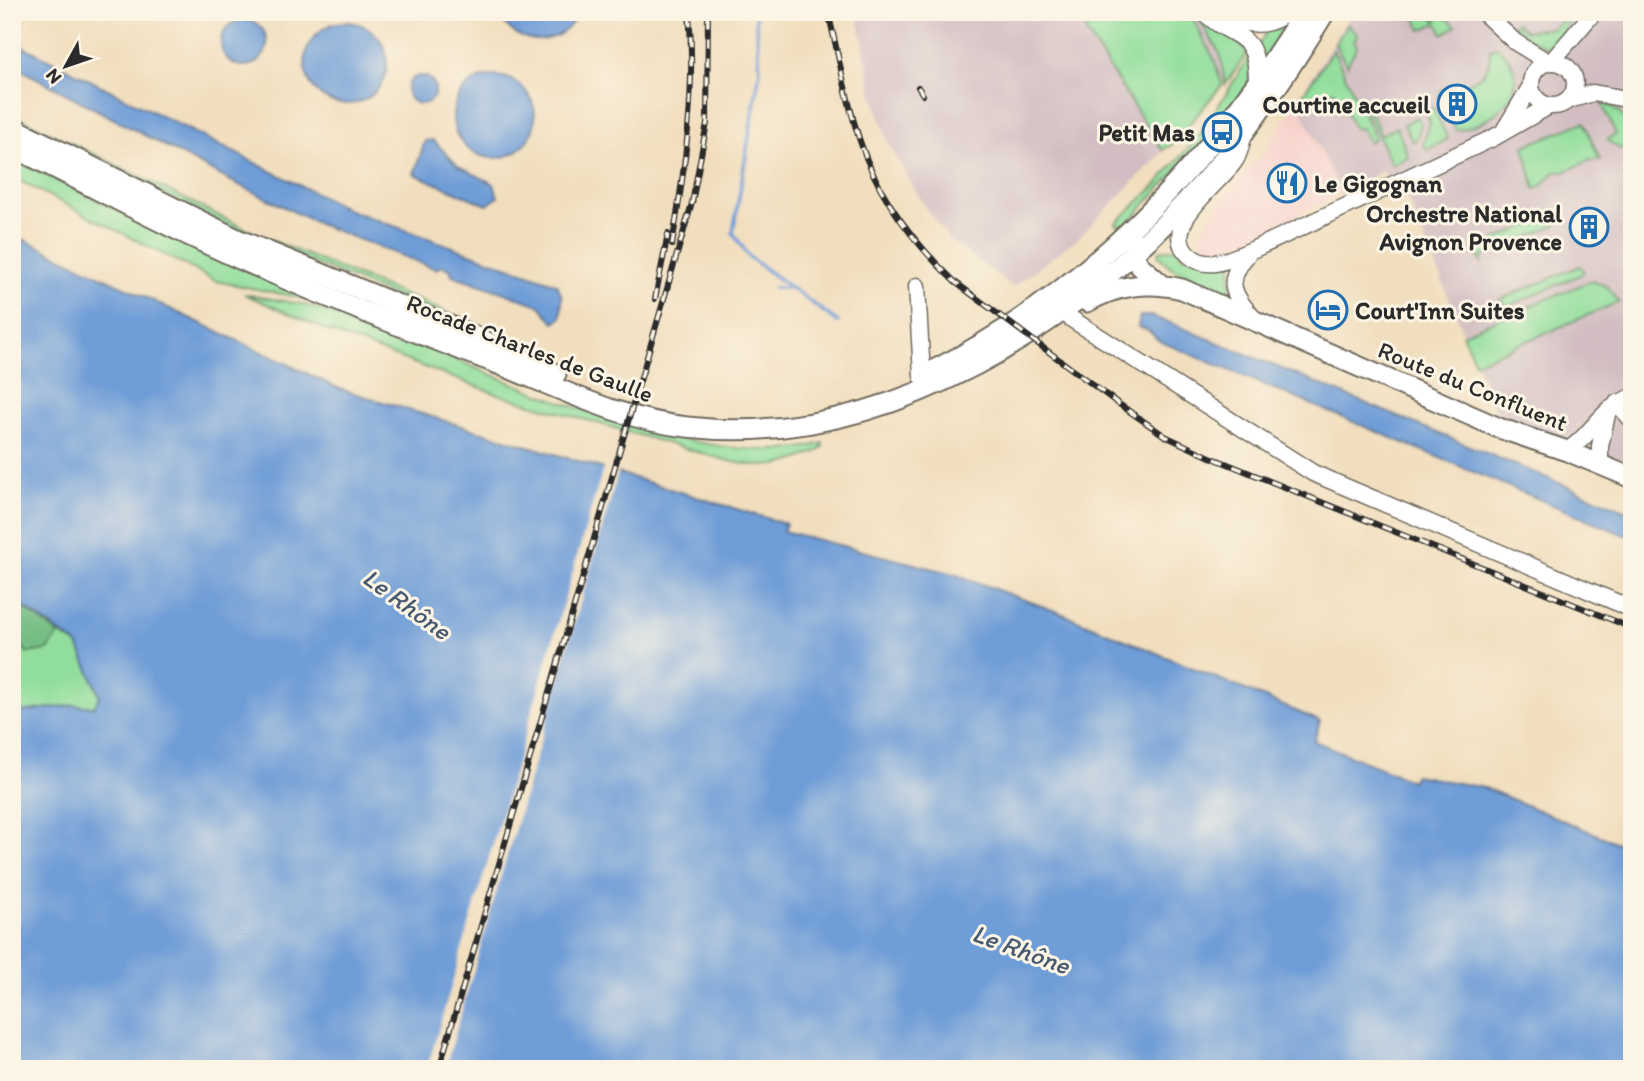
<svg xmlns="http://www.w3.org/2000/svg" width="1644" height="1081" viewBox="0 0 1644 1081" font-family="Itim,sans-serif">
<rect width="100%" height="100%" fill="#fcf5e5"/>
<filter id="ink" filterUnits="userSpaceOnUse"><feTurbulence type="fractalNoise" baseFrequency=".0143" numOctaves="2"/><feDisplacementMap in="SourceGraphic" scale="14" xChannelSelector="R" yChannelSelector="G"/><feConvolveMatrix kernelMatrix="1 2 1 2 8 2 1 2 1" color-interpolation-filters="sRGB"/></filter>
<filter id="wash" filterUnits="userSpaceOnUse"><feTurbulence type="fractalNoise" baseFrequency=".00686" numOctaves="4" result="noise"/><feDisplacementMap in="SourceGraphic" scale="28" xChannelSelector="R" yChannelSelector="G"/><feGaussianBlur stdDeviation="1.57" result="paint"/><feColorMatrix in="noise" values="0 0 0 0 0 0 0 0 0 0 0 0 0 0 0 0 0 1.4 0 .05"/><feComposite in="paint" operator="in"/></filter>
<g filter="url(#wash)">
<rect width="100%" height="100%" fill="#f1debe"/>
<path fill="#f7d0ca" d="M 1297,101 L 1342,194 L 1217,254 L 1207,250 L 1201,244 L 1200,236 L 1204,226 L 1223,199 L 1266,150 Z"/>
<path fill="#d2bec2" d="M 857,12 L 1270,12 L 1197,118 L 1078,238 L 1013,287 L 950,240 L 927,210 L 890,147 L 873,96 Z
M 1352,12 L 1632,12 L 1632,470 L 1496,411 L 1406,194 L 1381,171 L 1342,194 L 1297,101 Z"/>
<path fill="#91de9c" stroke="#5e8464" stroke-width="2" d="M 1113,12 L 1189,12 L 1214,59 L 1222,85 L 1172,145 L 1162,150 L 1085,30 Z
M 1195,12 C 1212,28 1235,34 1247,53 L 1225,85 L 1220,54 Z
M 1413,12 L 1425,12 L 1436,21 L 1442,14 L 1456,26 L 1443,34 L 1437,23 L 1421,30 Z
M 1572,14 L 1559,41 L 1548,48 L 1526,37 L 1513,25 L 1516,23 L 1526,31 L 1552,28 Z
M 1347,24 L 1358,35 L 1354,41 L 1357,46 L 1347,66 L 1335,44 Z
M 1284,28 L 1262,64 L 1257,47 L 1267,31 Z
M 1497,47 C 1541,81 1498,125 1456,130 L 1439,95 L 1442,89 L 1454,95 L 1449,108 L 1461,113 L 1466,101 L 1460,89 C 1480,77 1491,74 1490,49 Z
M 1333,50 L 1375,138 L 1369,142 L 1361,128 L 1355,129 L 1334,91 C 1322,91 1318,99 1301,97 Z
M 1249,57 L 1252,60 L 1248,85 L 1211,134 L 1122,229 L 1116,223 L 1157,184 L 1202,132 Z
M 1601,102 C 1619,108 1631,122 1631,142 L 1620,149 L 1607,140 L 1616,134 Z
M 1367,103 L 1381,135 L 1397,127 L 1408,157 L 1392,165 L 1363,105 Z
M 1433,107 L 1448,139 L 1427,150 L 1423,144 L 1430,123 L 1426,112 Z
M 12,114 L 256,234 L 514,340 L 512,345 L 246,235 L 12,119 Z
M 1417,117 L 1421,125 L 1415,141 L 1412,141 L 1404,124 Z
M 1584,122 L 1600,160 L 1590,160 L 1564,172 L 1554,172 L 1542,186 L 1535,189 L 1524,146 Z
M 12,158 L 152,227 L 311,300 L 216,281 L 12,177 Z
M 1552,215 L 1556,225 L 1482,257 L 1482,264 L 1475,251 L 1481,246 Z
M 1177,248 L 1181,256 L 1232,261 L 1230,290 L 1226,293 L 1172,268 L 1158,256 L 1159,251 Z
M 1580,266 L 1584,271 L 1580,275 L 1509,306 L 1499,300 Z
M 1591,281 L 1607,286 L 1619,302 L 1475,363 L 1462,334 Z
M 244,294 L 306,305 L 352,319 L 355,316 C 468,363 704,480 823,443 L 822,449 C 781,468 768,470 725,460 L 500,395 L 340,336 Z
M 59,634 L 78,645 L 100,696 L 95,707 L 74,705 L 12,713 L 12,637 L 29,653 L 48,649 Z"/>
<path fill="#74bd84" stroke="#507458" stroke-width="2" d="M 12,599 L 59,634 L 48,650 L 28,653 L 12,637 Z"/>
<path fill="#6e9dd7" stroke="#4c6481" stroke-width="2" d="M 254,12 L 289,12 L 270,20 Z
M 499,12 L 578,12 C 564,49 513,50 499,12 Z
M221 43a23 23 0 1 1 46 0a23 23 0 1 1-46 0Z
M305 63a41 41 0 1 1 82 0a41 41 0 1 1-82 0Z
M 12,41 L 349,210 L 557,284 L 562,297 L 561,318 L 554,322 L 539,305 L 452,275 L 450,269 L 441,266 L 436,269 L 321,225 L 229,180 L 12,65 Z
M453 117a41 41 0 1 1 82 0a41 41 0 1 1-82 0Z
M407 90a14 14 0 1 1 28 0a14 14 0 1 1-28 0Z
M 433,140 L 458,166 L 494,184 L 498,197 L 487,205 L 414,174 L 425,141 Z
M 12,234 L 340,389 L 786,524 L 783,531 L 954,574 L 1058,612 L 1320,721 L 1314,741 L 1412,781 L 1414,775 L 1485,788 L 1632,849 L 1632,1069 L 12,1069 L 12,713 L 75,705 L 94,707 L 100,696 L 78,645 L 12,599 Z
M 1140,316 L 1150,316 L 1168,322 L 1632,513 L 1632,538 L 1159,341 L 1148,330 L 1138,327 Z"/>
<path fill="#f1debe" d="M 604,465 L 619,470 L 445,1069 L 427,1069 Z"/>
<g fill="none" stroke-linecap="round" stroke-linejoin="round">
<path stroke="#6e9dd7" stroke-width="3.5" d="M 755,12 L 760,70 L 733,233 L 749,257 L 838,322
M 773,288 L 788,288"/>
</g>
</g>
<g filter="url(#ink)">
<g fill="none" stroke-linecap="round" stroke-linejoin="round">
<defs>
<path id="minor" d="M 1204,12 C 1232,42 1258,26 1257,84
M 1222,12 C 1242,26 1268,29 1287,12
M 1483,12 L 1515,42 L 1548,62
M1531 84a22 22 0 1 1 44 0a22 22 0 1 1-44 0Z
M 1551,62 L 1594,12
M 1569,100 L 1593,93 L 1632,100
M 1505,129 L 1531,86
M 1243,137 C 1241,145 1239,156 1234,162 C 1218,185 1158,226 1189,255 C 1208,272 1230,259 1250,251 L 1493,138 L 1549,106
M 1247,255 C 1223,283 1234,296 1256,321
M 917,286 L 922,376
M 1070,318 L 1313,473 L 1632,609
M 1617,403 L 1632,420
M 1567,451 C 1595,433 1597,411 1632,397
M 1600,465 L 1600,446 L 1608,410"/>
<path id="major" d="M 12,127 L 237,239 L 472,335 L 556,374
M 12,147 C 77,178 140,213 205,243 C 301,288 399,326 498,364 C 559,388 621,420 687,427 C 888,450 1083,322 1209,176 C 1253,125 1290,69 1325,12
M 1135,242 L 1133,254 L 1139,265 L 1161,284
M 1087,302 C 1118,285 1147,281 1182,289 L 1499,428 L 1567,451 L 1632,478
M 932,371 C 1090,292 1213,160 1304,12"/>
</defs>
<use href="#minor" stroke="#706a5e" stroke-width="19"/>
<use href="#major" stroke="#706a5e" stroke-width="23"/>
<use href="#minor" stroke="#fff" stroke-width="16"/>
<use href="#major" stroke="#fff" stroke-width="19"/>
<defs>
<path id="rail" d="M 828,12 C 839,56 846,102 861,144 C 879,198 914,243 955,282 L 1116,402 L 1165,436 L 1208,456 L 1632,628
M 918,87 L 923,95
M 672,245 C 685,168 696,91 689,12
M 655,299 L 668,234
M 439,1069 L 692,203 L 707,123 L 708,12"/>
</defs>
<use href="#rail" stroke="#2b2b2b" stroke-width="6"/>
<use href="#rail" stroke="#fcf5e5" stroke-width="3.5" stroke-dasharray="10" stroke-linecap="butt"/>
</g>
</g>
<defs>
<symbol id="building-ring" viewBox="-11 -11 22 22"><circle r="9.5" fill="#fcf5e5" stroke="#1f6fb2" stroke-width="1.5"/><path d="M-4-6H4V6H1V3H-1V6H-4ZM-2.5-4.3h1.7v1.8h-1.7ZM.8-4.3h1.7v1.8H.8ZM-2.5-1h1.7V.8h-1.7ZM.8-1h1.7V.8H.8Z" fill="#1f6fb2"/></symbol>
<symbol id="bus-ring" viewBox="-11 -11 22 22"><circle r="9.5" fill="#fcf5e5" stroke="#1f6fb2" stroke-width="1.5"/><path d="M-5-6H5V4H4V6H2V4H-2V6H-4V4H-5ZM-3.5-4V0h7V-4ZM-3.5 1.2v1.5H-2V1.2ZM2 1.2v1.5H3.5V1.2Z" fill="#1f6fb2"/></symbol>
<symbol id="restaurant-ring" viewBox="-11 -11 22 22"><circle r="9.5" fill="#fcf5e5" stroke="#1f6fb2" stroke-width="1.5"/><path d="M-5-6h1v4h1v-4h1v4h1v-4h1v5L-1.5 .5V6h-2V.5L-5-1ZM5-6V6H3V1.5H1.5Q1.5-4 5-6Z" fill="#1f6fb2"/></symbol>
<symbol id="hotel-ring" viewBox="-11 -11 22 22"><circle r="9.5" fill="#fcf5e5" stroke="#1f6fb2" stroke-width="1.5"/><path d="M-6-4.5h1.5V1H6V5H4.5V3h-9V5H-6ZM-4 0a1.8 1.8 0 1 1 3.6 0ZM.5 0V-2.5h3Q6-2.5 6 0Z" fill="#1f6fb2"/></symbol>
</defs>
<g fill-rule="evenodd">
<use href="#building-ring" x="1435" y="82" width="44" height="44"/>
<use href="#bus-ring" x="1200" y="110" width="44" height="44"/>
<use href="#restaurant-ring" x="1265" y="161" width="44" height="44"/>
<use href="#building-ring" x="1567" y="205" width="44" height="44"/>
<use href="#hotel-ring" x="1306" y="288" width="44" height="44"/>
</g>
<g text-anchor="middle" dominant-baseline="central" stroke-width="6" stroke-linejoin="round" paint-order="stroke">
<g font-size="24" font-weight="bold" fill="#2b2b2b" stroke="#fcf5e5" text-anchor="end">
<text x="1430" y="104">Courtine accueil</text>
<text x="1195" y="132">Petit Mas</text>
<text x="1314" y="183" text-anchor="start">Le Gigognan</text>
<text x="1562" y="213">Orchestre National<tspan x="1562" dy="28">Avignon Provence</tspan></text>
<text x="1355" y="310" text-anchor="start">Court'Inn Suites</text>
</g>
<g font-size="24" fill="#2b2b2b" stroke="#fcf5e5">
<text transform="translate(530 348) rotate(21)">Rocade Charles de Gaulle</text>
<text transform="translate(1473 386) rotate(22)">Route du Confluent</text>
</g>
<g font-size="26" font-style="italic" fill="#465970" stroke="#fcf5e5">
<text transform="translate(407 604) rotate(36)">Le Rhône</text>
<text transform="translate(1021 949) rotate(20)">Le Rhône</text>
</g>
</g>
<rect width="1644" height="1081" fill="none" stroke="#fcf5e5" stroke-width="42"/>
<g transform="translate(66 66) rotate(230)" stroke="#fcf5e5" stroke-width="5" paint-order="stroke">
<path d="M0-5L12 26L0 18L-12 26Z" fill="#2b2b2b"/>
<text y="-10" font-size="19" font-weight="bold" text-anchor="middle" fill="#2b2b2b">N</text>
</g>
</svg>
